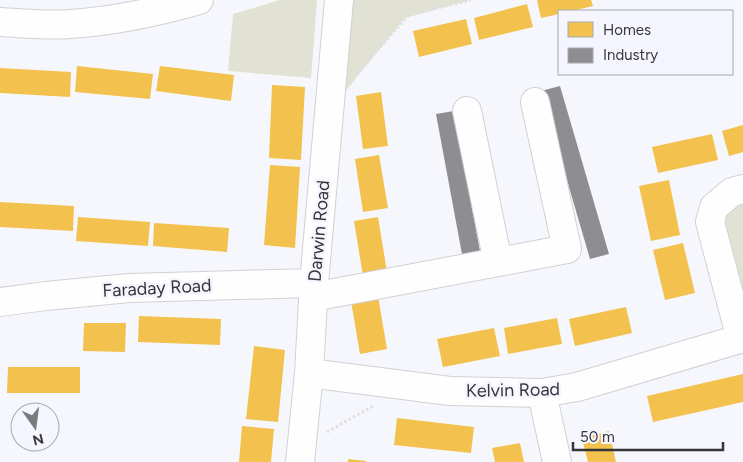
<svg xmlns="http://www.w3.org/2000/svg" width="743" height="462" viewBox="0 0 743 462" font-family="Figtree,sans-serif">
<rect width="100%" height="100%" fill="#f6f7fc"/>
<path fill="#e1e2d4" d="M 280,0 L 316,0 L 317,1 L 311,78 L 228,71 L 233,14 Z
M 353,0 L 470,0 L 405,18 L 344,93 Z
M 743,202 L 743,304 L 721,224 L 733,204 Z"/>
<path fill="#f2c14e" d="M 537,0 L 591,0 L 593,6 L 572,11 L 559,11 L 559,14 L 541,18 Z
M 527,4 L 533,27 L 479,40 L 474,18 Z
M 466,19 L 472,44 L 419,57 L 413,31 Z
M 77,66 L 153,74 L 150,99 L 75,92 Z
M 160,66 L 234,75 L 231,101 L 156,91 Z
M 0,68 L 71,72 L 70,97 L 0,93 Z
M 272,85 L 305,87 L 301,160 L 269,158 Z
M 381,92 L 388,146 L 363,149 L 356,96 Z
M 743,125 L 743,152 L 729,156 L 722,131 Z
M 712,134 L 718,160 L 658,173 L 652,147 Z
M 379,155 L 388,208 L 363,212 L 355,159 Z
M 270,165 L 300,167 L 295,248 L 264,245 Z
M 669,180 L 680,235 L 651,241 L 639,186 Z
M 0,202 L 74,206 L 73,231 L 0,227 Z
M 78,217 L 150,222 L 148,246 L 76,241 Z
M 378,217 L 387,272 L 363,276 L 354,221 Z
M 154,223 L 229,228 L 227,252 L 153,246 Z
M 683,243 L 695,293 L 665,300 L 653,250 Z
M 378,296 L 387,349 L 360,354 L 351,301 Z
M 626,307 L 632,333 L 575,346 L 569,319 Z
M 139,316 L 221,319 L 220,345 L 138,342 Z
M 557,318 L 562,344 L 508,354 L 504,328 Z
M 84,323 L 126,323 L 125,352 L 83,351 Z
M 494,328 L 500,356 L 443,367 L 437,339 Z
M 254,346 L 285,350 L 278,422 L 246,419 Z
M 8,367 L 80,367 L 80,393 L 7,393 Z
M 743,374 L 743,402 L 653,422 L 647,396 Z
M 397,418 L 474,427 L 471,453 L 394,445 Z
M 242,426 L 274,429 L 271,462 L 239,462 Z
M 609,431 L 616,462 L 588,462 L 582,438 Z
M 520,443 L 524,462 L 495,462 L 492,448 Z
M 348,459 L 366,461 L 366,462 L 348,462 Z"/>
<path fill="#8d8d92" d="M 560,86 L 609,254 L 590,259 L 541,91 Z
M 454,111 L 482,262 L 464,265 L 436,114 Z"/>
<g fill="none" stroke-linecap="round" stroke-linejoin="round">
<defs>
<path id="minor" d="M 0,22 C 23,23 47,26 70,24 C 114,21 157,12 199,0
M 467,111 L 498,262
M 313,297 L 567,249 L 535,102
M 0,302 L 46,296 L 129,288 L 314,283
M 741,339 L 710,222 L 714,207 L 732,192 L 743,189
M 309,373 L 450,391 L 542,393 L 577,387 L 743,338
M 542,393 L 557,462
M 300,462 L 309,373 L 314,283 L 339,0"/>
</defs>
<use href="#minor" stroke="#d1d1d5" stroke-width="30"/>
<path stroke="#e0e0e2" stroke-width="3" stroke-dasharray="2.5 2.5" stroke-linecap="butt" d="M 357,73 L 409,15 L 471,0
M 327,432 L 373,406"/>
<use href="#minor" stroke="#fefeff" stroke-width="28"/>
</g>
<g text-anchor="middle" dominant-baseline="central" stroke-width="5" stroke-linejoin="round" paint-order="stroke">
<g font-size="18" fill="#363639" stroke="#f4f5fe">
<text transform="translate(319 231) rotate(-85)">Darwin Road</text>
<text transform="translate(157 288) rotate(-3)">Faraday Road</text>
<text transform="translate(513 390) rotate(-1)">Kelvin Road</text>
</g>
</g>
<rect x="558" y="10" width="175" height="65" fill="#f4f5fe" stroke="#a8a9af"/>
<rect x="568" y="22" width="25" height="15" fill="#f2c14e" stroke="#a8a9af"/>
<text x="603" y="35" font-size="15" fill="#363639">Homes</text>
<rect x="568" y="48" width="25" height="15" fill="#8d8d92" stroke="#a8a9af"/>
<text x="603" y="60" font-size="15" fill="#363639">Industry</text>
<g transform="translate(35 427) rotate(166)"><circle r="24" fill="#f4f5fe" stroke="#a8a9af"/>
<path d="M0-4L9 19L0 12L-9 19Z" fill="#797a7d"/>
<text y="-8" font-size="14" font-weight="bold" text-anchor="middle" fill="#363639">N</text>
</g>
<path d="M573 442v8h150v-8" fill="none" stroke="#363639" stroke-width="2.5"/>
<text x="580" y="442" font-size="15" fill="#363639" stroke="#f4f5fe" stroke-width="4" paint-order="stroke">50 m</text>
</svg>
